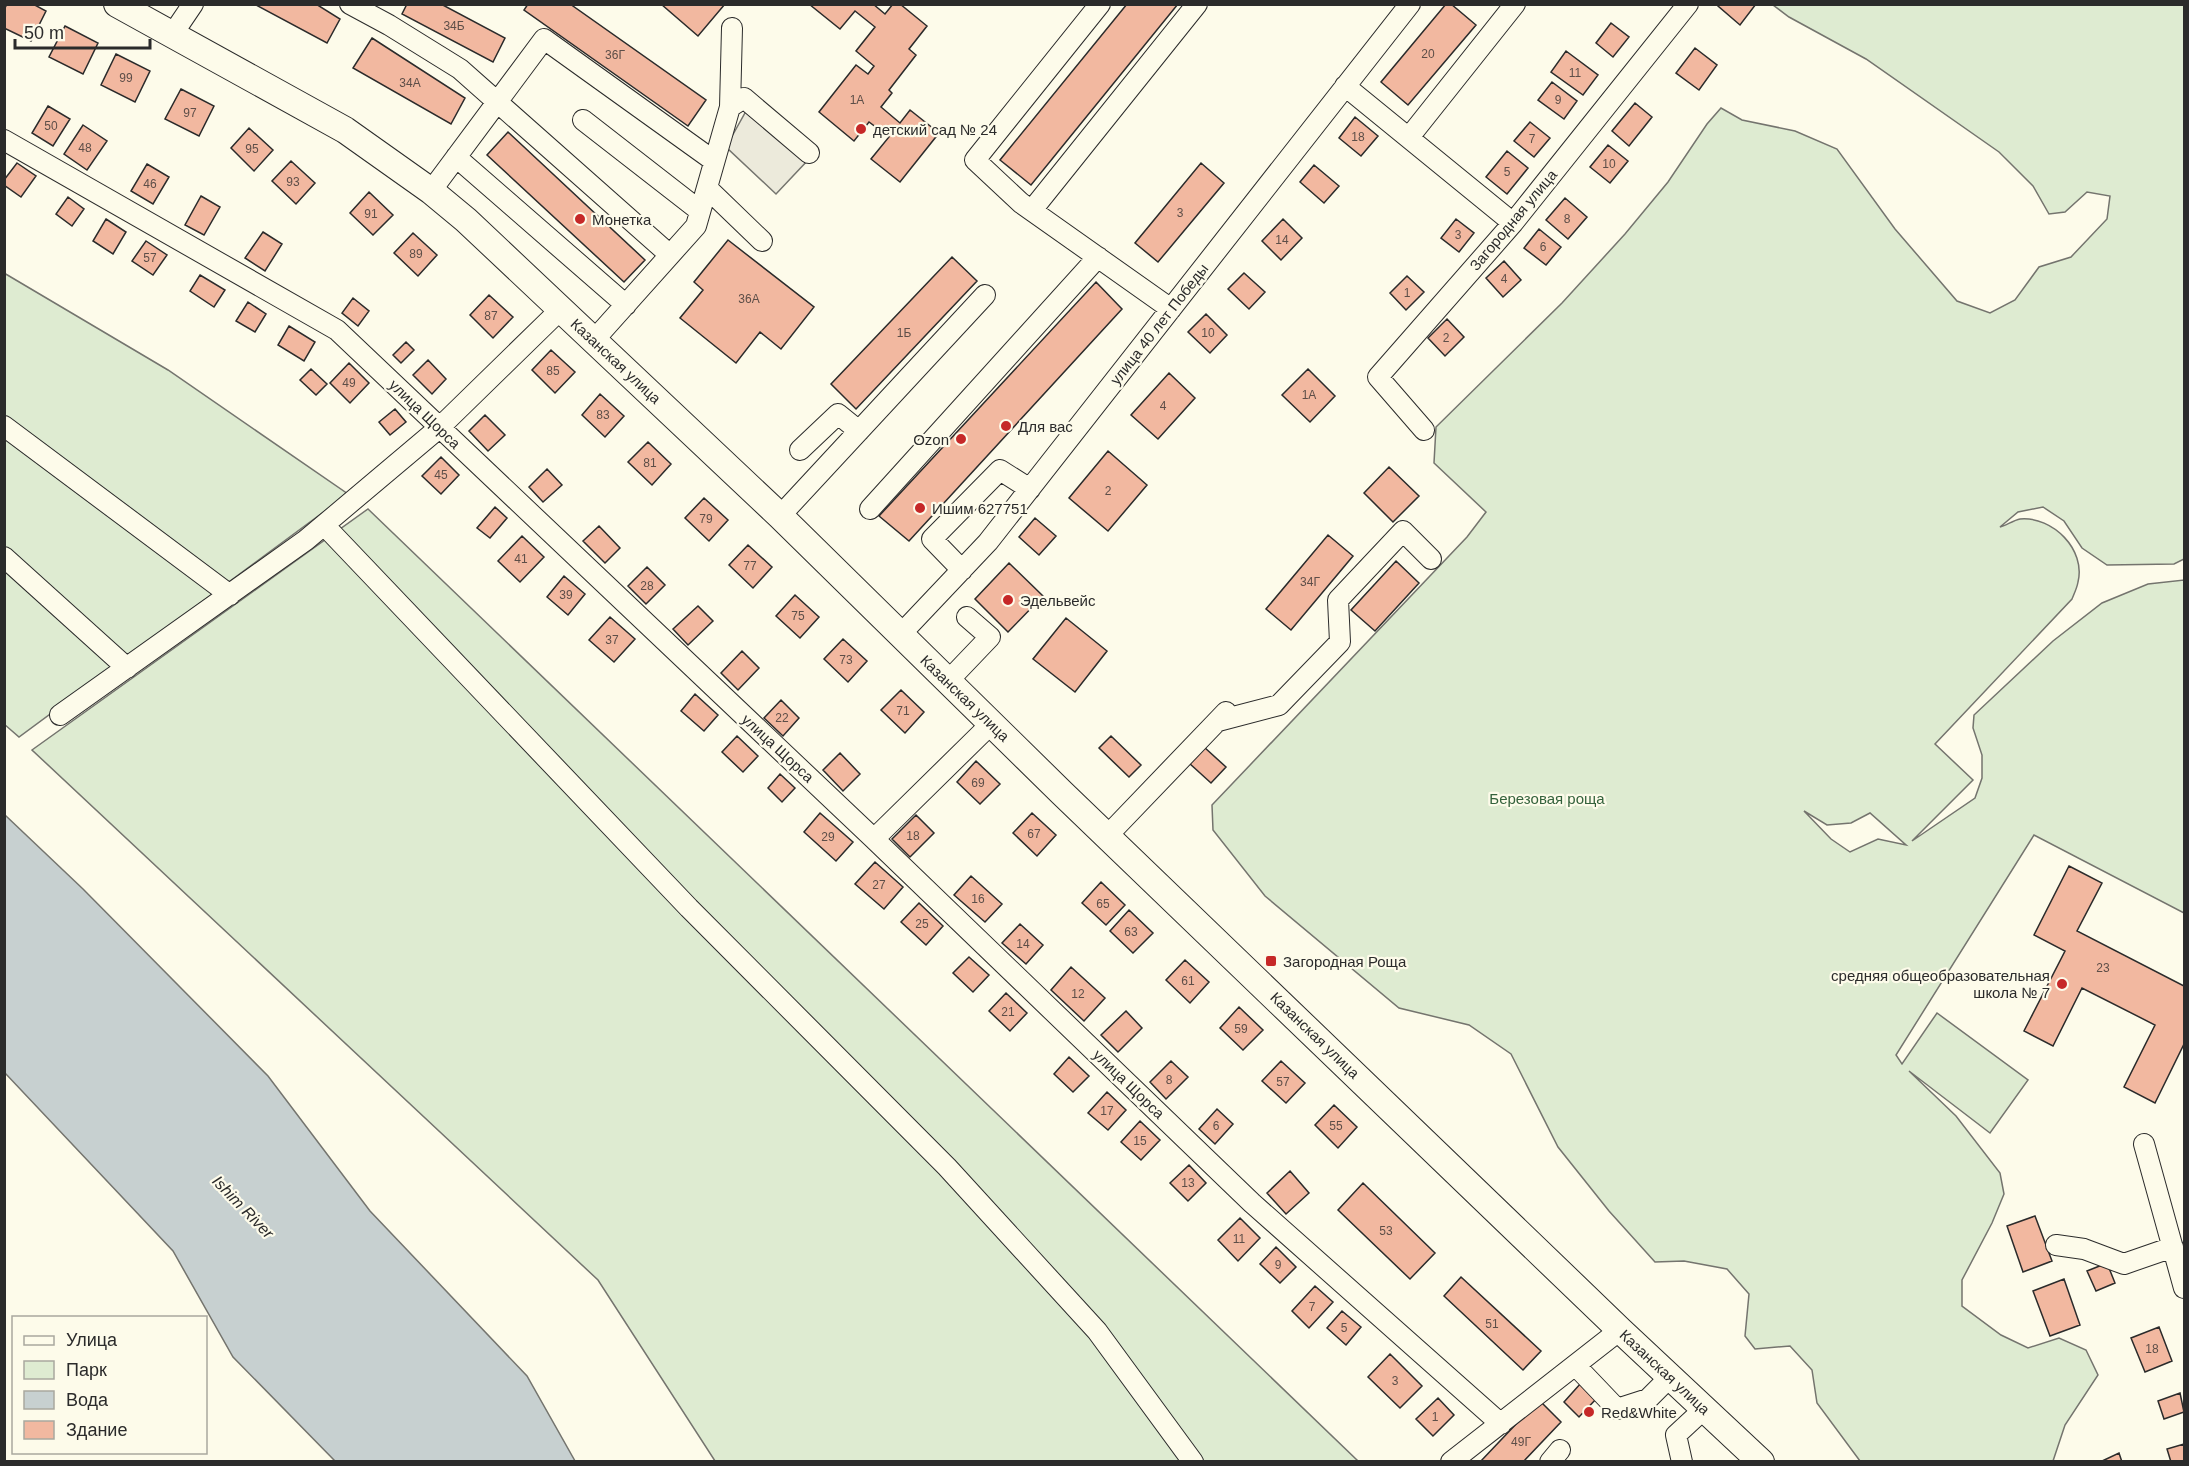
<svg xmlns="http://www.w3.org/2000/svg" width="2189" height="1466" viewBox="0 0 2189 1466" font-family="Helvetica,sans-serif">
<rect width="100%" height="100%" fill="#fdfbea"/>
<path fill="#deebd1" stroke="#74746e" stroke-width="1.5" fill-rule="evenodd" d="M 1773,5 L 2184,5 L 2184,559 L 2174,564 L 2107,565 L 2082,548 L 2064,521 L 2043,507 L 2018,512 L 2000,527 C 2005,526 2014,520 2020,519 C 2053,516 2086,550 2078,582 C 2077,588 2074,594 2072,599 L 1935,744 L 1973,780 L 1912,841 L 1975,798 L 1982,778 L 1982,755 L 1973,728 L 1974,715 L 2053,641 L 2102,603 L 2148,584 L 2184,580 L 2184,913 L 2034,835 L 1896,1055 L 1902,1064 L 1937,1013 L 2028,1080 L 1990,1133 L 1909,1071 L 1956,1116 L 2000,1173 L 2004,1194 L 1992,1223 L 1962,1280 L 1962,1306 L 2001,1335 L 2028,1348 L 2059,1338 L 2086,1350 L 2098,1375 L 2065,1425 L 2053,1461 L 1860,1461 L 1817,1403 L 1812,1370 L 1790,1346 L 1755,1349 L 1745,1336 L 1749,1294 L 1727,1269 L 1684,1261 L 1655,1262 L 1609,1211 L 1558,1147 L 1511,1054 L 1469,1025 L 1399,1008 L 1265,896 L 1213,830 L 1212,805 L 1467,537 L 1486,512 L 1434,463 L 1436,427 L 1562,303 L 1625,234 L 1668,182 L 1707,124 L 1721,108 L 1742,120 L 1795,131 L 1837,149 L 1895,229 L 1957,301 L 1990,313 L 2015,300 L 2039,267 L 2071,257 L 2107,219 L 2110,196 L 2087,192 L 2065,212 L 2049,214 L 2033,186 L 1999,152 L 1866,59 L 1789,17 ZM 1804,811 L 1827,825 L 1851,823 L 1870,813 L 1906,845 L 1878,839 L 1850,852 L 1831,839 Z
M 4,273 L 168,370 L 348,494 L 19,737 L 4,724 Z
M 368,509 L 1358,1461 L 715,1461 L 598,1280 L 32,750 Z"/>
<path fill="#eceadb" stroke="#74746e" stroke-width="1.5" d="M 750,104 L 809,159 L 776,194 L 726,147 Z"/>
<path fill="#c7d0d0" stroke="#74746e" stroke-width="1.5" d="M 5,815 L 83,889 L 268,1076 L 370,1211 L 527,1376 L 575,1461 L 335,1461 L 233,1357 L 173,1251 L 5,1073 Z"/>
<path fill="#f2b8a0" stroke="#2b2b2b" stroke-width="1.5" d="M 7,4 L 33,4 L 46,11 L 31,41 L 4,28 L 4,10 Z
M 254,4 L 316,4 L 340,19 L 327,43 Z
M 407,4 L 441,4 L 505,38 L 493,62 L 402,14 Z
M 528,4 L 570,4 L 706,100 L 688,126 L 524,10 Z
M 661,4 L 725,4 L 698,36 Z
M 809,4 L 873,4 L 885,14 L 893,4 L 900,4 L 927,26 L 909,49 L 916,55 L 889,90 L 892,93 L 881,107 L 900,123 L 910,110 L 939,133 L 900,182 L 871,159 L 889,137 L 869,122 L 854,141 L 819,112 L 856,65 L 868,74 L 874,66 L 856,51 L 875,27 L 855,11 L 840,29 Z
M 1127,4 L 1178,4 L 1031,185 L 1000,160 Z
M 1446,4 L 1451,4 L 1476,25 L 1408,105 L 1381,82 Z
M 1719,4 L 1756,4 L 1740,25 L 1718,6 Z
M 1611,23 L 1629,37 L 1613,57 L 1596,43 Z
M 65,26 L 98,43 L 83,74 L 49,57 Z
M 372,38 L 465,98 L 451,124 L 353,68 Z
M 1695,48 L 1717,65 L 1699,90 L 1676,73 Z
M 1566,51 L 1598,75 L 1583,95 L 1551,72 Z
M 116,54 L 150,71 L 135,102 L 101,85 Z
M 1552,82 L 1577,101 L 1564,119 L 1538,100 Z
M 181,89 L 214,106 L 199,136 L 165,119 Z
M 1635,103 L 1652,117 L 1629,146 L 1612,131 Z
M 48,106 L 70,119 L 53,146 L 32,133 Z
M 1355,117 L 1378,136 L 1361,156 L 1339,138 Z
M 1530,122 L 1550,138 L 1534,157 L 1514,141 Z
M 83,125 L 107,141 L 87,170 L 64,154 Z
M 249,128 L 273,150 L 254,171 L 231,148 Z
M 508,132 L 645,260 L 624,282 L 487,155 Z
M 1608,145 L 1628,161 L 1610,183 L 1590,167 Z
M 1507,151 L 1528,168 L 1507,194 L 1486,177 Z
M 291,161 L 315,183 L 296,204 L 272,181 Z
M 17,163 L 36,176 L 21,197 L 4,185 L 4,180 Z
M 1201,163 L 1224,183 L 1158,262 L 1135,243 Z
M 147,164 L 169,177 L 153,204 L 131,191 Z
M 1314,165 L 1339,186 L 1324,203 L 1300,182 Z
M 369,192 L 393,215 L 373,235 L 350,213 Z
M 201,196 L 220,207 L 204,235 L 185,225 Z
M 68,197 L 84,209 L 72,226 L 56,214 Z
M 1565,198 L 1587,217 L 1568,239 L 1546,220 Z
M 106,219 L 126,232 L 113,254 L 93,241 Z
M 1283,219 L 1302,238 L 1281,260 L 1262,241 Z
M 1456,219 L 1474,233 L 1459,252 L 1441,238 Z
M 1539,229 L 1561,247 L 1546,265 L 1524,248 Z
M 263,232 L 282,244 L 265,271 L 245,258 Z
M 413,233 L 437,255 L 418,276 L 394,253 Z
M 728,240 L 814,307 L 781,349 L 760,332 L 736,363 L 680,318 L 703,290 L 694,282 Z
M 146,241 L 167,255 L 153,275 L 132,261 Z
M 952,257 L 977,281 L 856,409 L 831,384 Z
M 1504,261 L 1521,280 L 1503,297 L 1486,278 Z
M 1244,273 L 1265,292 L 1249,309 L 1228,289 Z
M 200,275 L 225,290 L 214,307 L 190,291 Z
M 1407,276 L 1424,292 L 1406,310 L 1390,293 Z
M 1096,282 L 1122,309 L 909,541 L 879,516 Z
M 489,295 L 513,317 L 493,338 L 470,315 Z
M 353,298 L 369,311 L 358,326 L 342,313 Z
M 248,302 L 266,314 L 255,332 L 236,321 Z
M 1206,314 L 1227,335 L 1210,353 L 1188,332 Z
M 1447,319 L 1464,337 L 1445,356 L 1428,338 Z
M 289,326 L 315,342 L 304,361 L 278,345 Z
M 406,342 L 414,350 L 401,363 L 393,355 Z
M 551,350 L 575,372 L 555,393 L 532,370 Z
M 428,360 L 446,379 L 432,394 L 413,375 Z
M 349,363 L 369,383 L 350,403 L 330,383 Z
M 311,369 L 327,384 L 316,395 L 300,380 Z
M 1308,369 L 1335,396 L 1310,422 L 1282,395 Z
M 1169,373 L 1195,398 L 1158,439 L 1131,415 Z
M 600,394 L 624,416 L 605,437 L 582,415 Z
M 395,409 L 406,422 L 390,435 L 379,422 Z
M 485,415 L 505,435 L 488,451 L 469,431 Z
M 648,442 L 671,464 L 652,485 L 628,462 Z
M 1108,451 L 1147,485 L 1108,531 L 1069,498 Z
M 441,457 L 459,475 L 441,494 L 422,476 Z
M 1389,467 L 1419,496 L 1393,522 L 1364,493 Z
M 547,469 L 562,485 L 543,502 L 529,487 Z
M 704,498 L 728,520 L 709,541 L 685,518 Z
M 495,507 L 507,518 L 490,538 L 477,528 Z
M 1035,518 L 1056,536 L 1039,555 L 1019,537 Z
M 599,526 L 620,548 L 605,563 L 583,541 Z
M 1328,535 L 1353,556 L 1291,630 L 1266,609 Z
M 522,536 L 544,557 L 520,582 L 498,561 Z
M 748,545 L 772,567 L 753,588 L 729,565 Z
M 1396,561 L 1419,583 L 1375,631 L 1351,610 Z
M 1009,563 L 1043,596 L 1008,632 L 975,599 Z
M 647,567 L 665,585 L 646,604 L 628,586 Z
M 564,576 L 585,594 L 568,615 L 547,597 Z
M 795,595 L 819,617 L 800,638 L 776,616 Z
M 698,606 L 713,621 L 688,645 L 673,629 Z
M 610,617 L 635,639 L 614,662 L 589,640 Z
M 1066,618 L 1107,651 L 1075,692 L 1033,659 Z
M 843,639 L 867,661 L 848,682 L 824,659 Z
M 742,651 L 759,668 L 738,690 L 721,673 Z
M 901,690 L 924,712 L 905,733 L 881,710 Z
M 695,694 L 718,715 L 704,731 L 681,711 Z
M 781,700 L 799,718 L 783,736 L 764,718 Z
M 737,736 L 758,756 L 743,772 L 722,752 Z
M 1111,736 L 1141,765 L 1129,777 L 1099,748 Z
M 1204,747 L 1226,767 L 1211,783 L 1189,763 Z
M 840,753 L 860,774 L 843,791 L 823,770 Z
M 976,761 L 1000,784 L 980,804 L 957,782 Z
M 780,774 L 795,788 L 782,802 L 768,788 Z
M 820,813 L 853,842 L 836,861 L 804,832 Z
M 1032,813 L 1056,835 L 1037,856 L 1013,833 Z
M 916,815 L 934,833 L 910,857 L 892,839 Z
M 875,862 L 903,887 L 884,909 L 855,884 Z
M 2069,866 L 2102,883 L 2077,931 L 2184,986 L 2184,1044 L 2155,1103 L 2124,1087 L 2155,1025 L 2082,988 L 2053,1046 L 2024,1031 L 2065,951 L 2034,935 Z
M 971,876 L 1002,904 L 985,922 L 954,895 Z
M 1101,882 L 1125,905 L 1106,925 L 1082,903 Z
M 919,903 L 943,926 L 926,945 L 901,922 Z
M 1129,910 L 1153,933 L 1133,953 L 1110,931 Z
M 1020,924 L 1043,945 L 1026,964 L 1002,943 Z
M 969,957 L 989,975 L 973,992 L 953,973 Z
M 1185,960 L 1209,982 L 1190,1003 L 1166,980 Z
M 1071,967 L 1105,998 L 1084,1021 L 1051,990 Z
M 1006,993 L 1027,1013 L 1010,1031 L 989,1011 Z
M 1239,1007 L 1263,1030 L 1243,1050 L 1220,1028 Z
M 1126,1011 L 1142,1028 L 1118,1052 L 1101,1035 Z
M 1069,1057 L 1089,1076 L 1073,1092 L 1054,1074 Z
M 1171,1061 L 1188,1077 L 1166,1099 L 1150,1082 Z
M 1281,1061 L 1305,1083 L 1286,1103 L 1262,1081 Z
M 1107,1092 L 1126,1110 L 1108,1130 L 1088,1113 Z
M 1334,1105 L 1357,1127 L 1338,1148 L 1315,1125 Z
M 1217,1109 L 1233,1124 L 1215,1144 L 1199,1129 Z
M 1140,1121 L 1160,1140 L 1141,1160 L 1121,1142 Z
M 1189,1165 L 1206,1183 L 1188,1201 L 1170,1183 Z
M 1290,1171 L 1309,1193 L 1286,1214 L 1267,1193 Z
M 1363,1183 L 1435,1253 L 1410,1279 L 1338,1210 Z
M 2035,1216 L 2052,1261 L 2023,1272 L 2007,1226 Z
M 1240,1218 L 1260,1238 L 1238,1261 L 1218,1240 Z
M 1276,1247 L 1296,1267 L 1280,1283 L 1260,1264 Z
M 2107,1263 L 2115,1283 L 2096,1291 L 2087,1271 Z
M 1461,1277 L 1541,1351 L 1523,1370 L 1444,1296 Z
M 2064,1279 L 2080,1325 L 2050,1336 L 2033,1291 Z
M 1315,1286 L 1333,1302 L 1309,1328 L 1292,1311 Z
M 1342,1311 L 1361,1327 L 1346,1345 L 1327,1328 Z
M 2159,1327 L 2172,1361 L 2145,1372 L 2131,1338 Z
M 1390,1354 L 1422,1386 L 1400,1408 L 1368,1377 Z
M 1581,1383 L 1597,1398 L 1579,1417 L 1564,1402 Z
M 2180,1393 L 2184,1412 L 2164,1419 L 2158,1401 Z
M 1438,1398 L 1454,1415 L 1433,1436 L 1416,1419 Z
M 1539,1400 L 1561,1422 L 1523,1462 L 1480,1462 Z
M 2184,1444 L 2184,1461 L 2171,1462 L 2167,1449 Z
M 2119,1453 L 2122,1462 L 2100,1462 Z"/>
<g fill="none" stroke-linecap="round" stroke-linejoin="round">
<defs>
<path id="minor" d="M 350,4 L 389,25 L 460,69 L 670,255
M 1100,4 L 975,160 L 1021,203 L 1171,309
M 172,35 L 193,4
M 1345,86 L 1513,223
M 730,107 L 744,98 L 809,153
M 583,120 L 700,211
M 1414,131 L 1515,4
M 4,140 L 337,330 L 874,839 L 1252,1203 L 1501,1424
M 456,157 L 626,305
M 707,188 L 762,241
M 431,191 L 544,39 L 714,161
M 1032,210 L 1197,4
M 594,340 L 696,226 L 730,107 L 732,28
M 4,426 L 230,595
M 1424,430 L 1378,377 L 1513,223 L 1688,4
M 800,450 L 838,414 L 859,431
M 870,509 L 1098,257
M 780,516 L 985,295
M 324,525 L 689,908 L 947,1167 L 1097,1331 L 1193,1462
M 4,557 L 127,668
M 962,570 L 932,539 L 1000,470 L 1030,489
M 900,635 L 988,542 L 1410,4
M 948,681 L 990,637 L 967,617
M 60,715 L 306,540 L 439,428 L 561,309
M 1218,721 L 1279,705 L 1340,642 L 1338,600 L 1403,531 L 1431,559
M 1108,835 L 1226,712
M 874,839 L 992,723
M 2144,1144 L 2184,1288
M 2056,1245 L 2084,1249 L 2124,1264 L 2173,1247
M 1575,1365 L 1617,1409 L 1648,1399 L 1670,1377
M 1451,1462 L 1620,1330
M 1550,1462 L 1560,1450
M 1682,1462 L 1676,1435 L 1704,1409"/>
<path id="major" d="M 117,4 L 345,130 L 431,191 L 466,220 L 780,516 L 1062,793 L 1620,1330 L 1761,1462"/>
</defs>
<use href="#minor" stroke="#2b2b2b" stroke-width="22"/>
<use href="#major" stroke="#2b2b2b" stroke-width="28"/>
<use href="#minor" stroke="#fdfbea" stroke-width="20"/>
<use href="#major" stroke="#fdfbea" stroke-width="26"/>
</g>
<g fill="#c62828" stroke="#fdfbea" stroke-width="2">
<circle cx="861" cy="129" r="6"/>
<circle cx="580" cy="219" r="6"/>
<circle cx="1006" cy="426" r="6"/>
<circle cx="961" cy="439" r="6"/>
<circle cx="920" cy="508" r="6"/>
<circle cx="1008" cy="600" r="6"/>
<rect x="1265" y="955" width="12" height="12" rx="3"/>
<circle cx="2062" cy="984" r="6"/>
<circle cx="1589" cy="1412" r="6"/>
</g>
<g text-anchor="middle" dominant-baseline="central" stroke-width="4.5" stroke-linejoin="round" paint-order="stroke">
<g font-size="12" fill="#5d4e48">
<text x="454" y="26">34Б</text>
<text x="1428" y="54">20</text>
<text x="615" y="55">36Г</text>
<text x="1575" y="73">11</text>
<text x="126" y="78">99</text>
<text x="410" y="83">34А</text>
<text x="857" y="100">1А</text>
<text x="1558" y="100">9</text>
<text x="190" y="113">97</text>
<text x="51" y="126">50</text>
<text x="1358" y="137">18</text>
<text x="1532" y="139">7</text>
<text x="85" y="148">48</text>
<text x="252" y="149">95</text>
<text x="1609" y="164">10</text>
<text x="1507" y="172">5</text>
<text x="293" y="182">93</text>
<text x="150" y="184">46</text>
<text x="1180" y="213">3</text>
<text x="371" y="214">91</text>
<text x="1567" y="219">8</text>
<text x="1458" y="235">3</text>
<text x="1282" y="240">14</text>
<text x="1543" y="247">6</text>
<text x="416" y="254">89</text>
<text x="150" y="258">57</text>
<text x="1504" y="279">4</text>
<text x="1407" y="293">1</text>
<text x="749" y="299">36А</text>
<text x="491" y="316">87</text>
<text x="904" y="333">1Б</text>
<text x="1208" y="333">10</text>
<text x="1446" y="338">2</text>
<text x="553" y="371">85</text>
<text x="349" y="383">49</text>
<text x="1309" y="395">1А</text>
<text x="1163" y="406">4</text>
<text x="603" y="415">83</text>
<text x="650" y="463">81</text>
<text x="441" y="475">45</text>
<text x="1108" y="491">2</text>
<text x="706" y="519">79</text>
<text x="521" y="559">41</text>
<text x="750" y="566">77</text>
<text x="1310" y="582">34Г</text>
<text x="647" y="586">28</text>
<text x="566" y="595">39</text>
<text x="798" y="616">75</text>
<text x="612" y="640">37</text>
<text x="846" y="660">73</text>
<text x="903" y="711">71</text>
<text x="782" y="718">22</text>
<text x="978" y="783">69</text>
<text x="1034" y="834">67</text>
<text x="913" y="836">18</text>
<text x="828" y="837">29</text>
<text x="879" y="885">27</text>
<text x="978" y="899">16</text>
<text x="1103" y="904">65</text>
<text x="922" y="924">25</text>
<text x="1131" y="932">63</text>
<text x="1023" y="944">14</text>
<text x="2103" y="968">23</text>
<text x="1188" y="981">61</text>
<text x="1078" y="994">12</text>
<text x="1008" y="1012">21</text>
<text x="1241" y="1029">59</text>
<text x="1169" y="1080">8</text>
<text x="1283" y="1082">57</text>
<text x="1107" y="1111">17</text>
<text x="1216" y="1126">6</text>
<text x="1336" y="1126">55</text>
<text x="1140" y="1141">15</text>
<text x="1188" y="1183">13</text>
<text x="1386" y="1231">53</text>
<text x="1239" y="1239">11</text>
<text x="1278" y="1265">9</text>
<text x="1312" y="1307">7</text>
<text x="1492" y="1324">51</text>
<text x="1344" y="1328">5</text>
<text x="2152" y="1349">18</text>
<text x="1395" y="1381">3</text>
<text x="1435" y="1417">1</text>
<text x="1521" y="1442">49Г</text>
</g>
<g font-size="15" fill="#2b2b2b" stroke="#fdfbea" text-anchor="start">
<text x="873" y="129">детский сад № 24</text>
<text x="592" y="219">Монетка</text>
<text x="1018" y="426">Для вас</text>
<text x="949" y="439" text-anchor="end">Ozon</text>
<text x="932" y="508">Ишим 627751</text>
<text x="1020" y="600">Эдельвейс</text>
<text x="1283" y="961">Загородная Роща</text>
<text x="2050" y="975" text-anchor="end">средняя общеобразовательная<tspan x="2050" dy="17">школа № 7</tspan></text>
<text x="1601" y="1412">Red&amp;White</text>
</g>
<g font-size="15" fill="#2b2b2b" stroke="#fdfbea">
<text transform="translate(1513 220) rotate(-50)">Загородная улица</text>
<text transform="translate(1159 324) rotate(-52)">улица 40 лет Победы</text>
<text transform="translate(616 361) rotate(43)">Казанская улица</text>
<text transform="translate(425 414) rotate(44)">улица Щорса</text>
<text transform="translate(965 698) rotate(44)">Казанская улица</text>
<text transform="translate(778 748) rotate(43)">улица Щорса</text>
<text transform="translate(1315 1035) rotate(44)">Казанская улица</text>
<text transform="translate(1129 1084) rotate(44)">улица Щорса</text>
<text transform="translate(1665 1372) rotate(43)">Казанская улица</text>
</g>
<g font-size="15" fill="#34623c" stroke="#fdfbea">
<text x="1547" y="798">Березовая роща</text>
</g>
<g font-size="16" font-style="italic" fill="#2b2b2b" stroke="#fdfbea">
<text transform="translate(243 1207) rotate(46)">Ishim River</text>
</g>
</g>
<rect width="2189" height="1466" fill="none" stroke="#2b2b2b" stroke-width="12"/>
<rect x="12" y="1316" width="195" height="138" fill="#fdfbea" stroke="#a9a89e" stroke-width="1.5"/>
<rect x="24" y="1336" width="30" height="9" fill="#fdfbea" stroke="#a9a89e" stroke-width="1.5"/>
<text x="66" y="1346" font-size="18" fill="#2b2b2b">Улица</text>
<rect x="24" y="1361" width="30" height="18" fill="#deebd1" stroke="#a9a89e" stroke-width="1.5"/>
<text x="66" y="1376" font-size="18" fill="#2b2b2b">Парк</text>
<rect x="24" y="1391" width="30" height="18" fill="#c7d0d0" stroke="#a9a89e" stroke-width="1.5"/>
<text x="66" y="1406" font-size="18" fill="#2b2b2b">Вода</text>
<rect x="24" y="1421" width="30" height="18" fill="#f2b8a0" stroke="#a9a89e" stroke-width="1.5"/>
<text x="66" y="1436" font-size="18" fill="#2b2b2b">Здание</text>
<path d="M15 39v9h135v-9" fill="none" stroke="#2b2b2b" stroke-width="3"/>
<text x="24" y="39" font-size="18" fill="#2b2b2b" stroke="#fdfbea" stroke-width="4.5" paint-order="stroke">50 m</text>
</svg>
